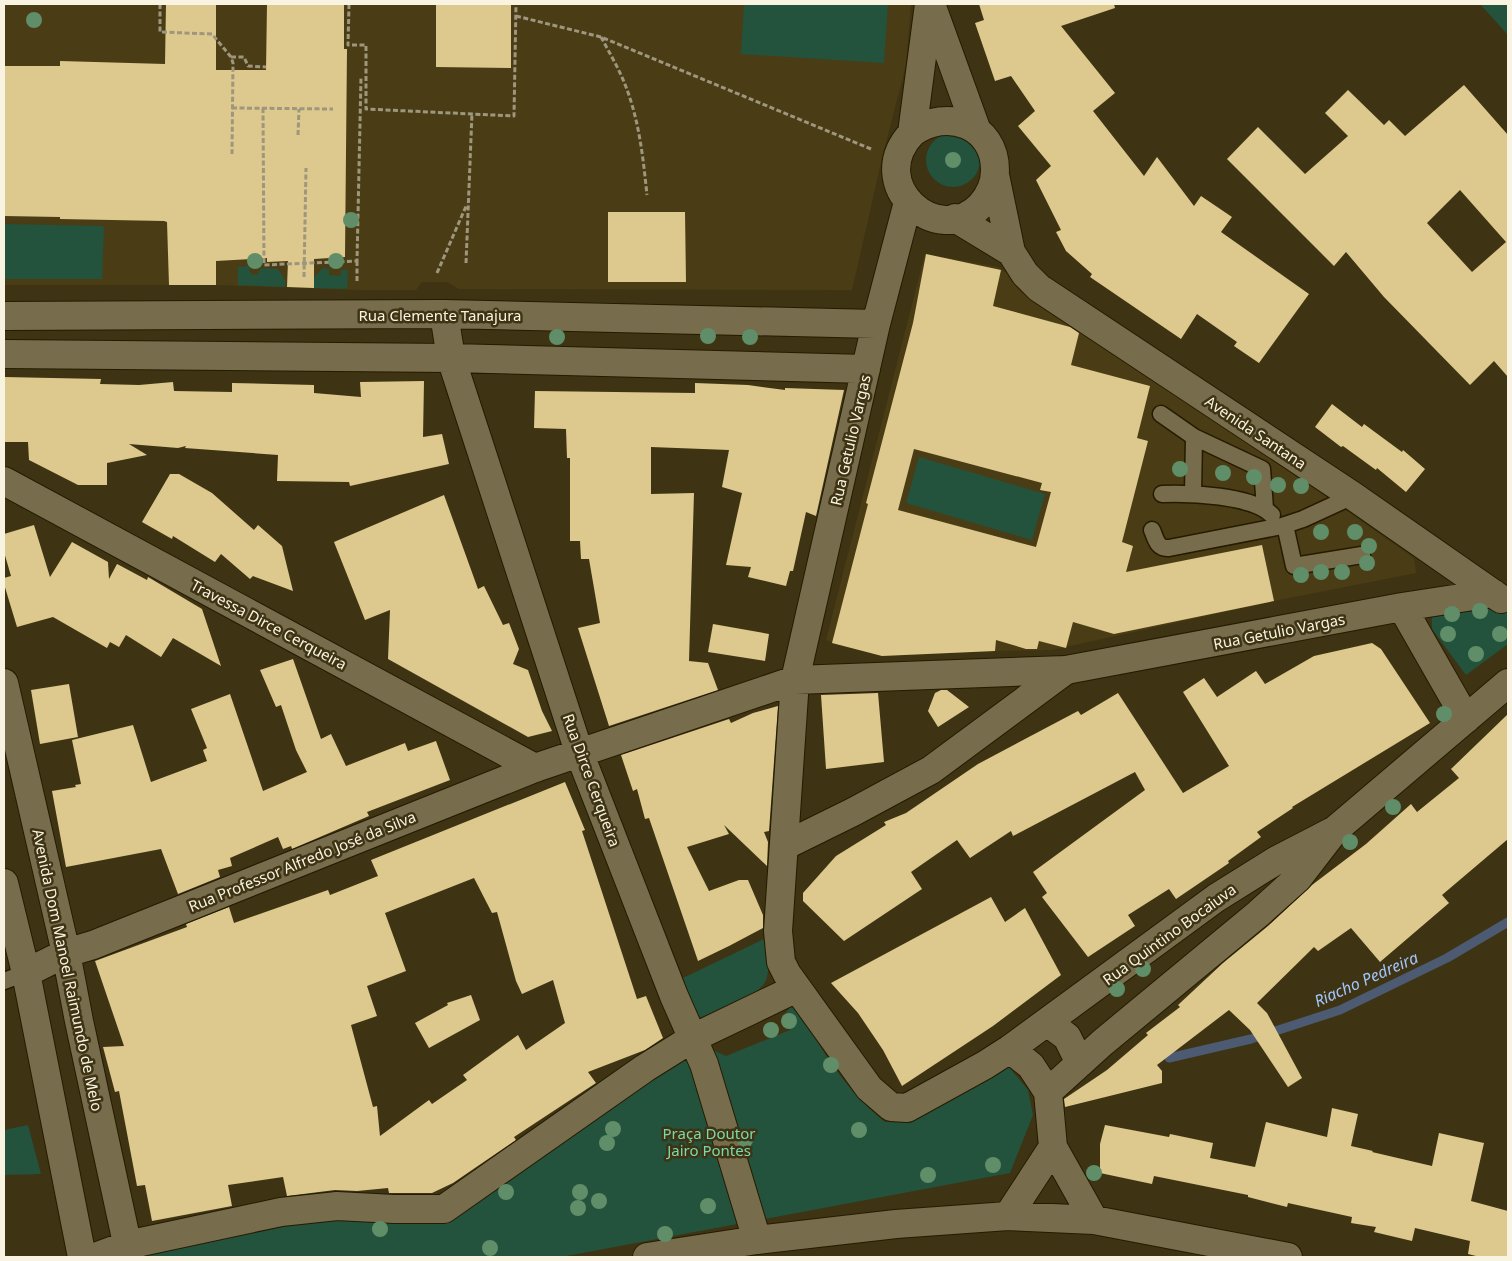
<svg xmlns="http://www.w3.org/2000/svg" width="1512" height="1261" viewBox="0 0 1512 1261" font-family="'Noto Sans',sans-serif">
<rect width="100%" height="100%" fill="#3e3414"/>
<path fill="#4a3d15" d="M 4,4 L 911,4 L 906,65 L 883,154 L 852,290 L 459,289 L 447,282 L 422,282 L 416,290 L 360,290 L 216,285 L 4,285 Z
M 925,254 L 998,267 L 1414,558 L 1416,573 L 1274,601 L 1052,650 L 995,651 L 882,656 L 826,640 Z"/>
<path fill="#23523d" d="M 744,4 L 888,4 L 884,63 L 741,54 Z
M 1480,4 L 1508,4 L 1508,33 L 1507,34 Z
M926 160a27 27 0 1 1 54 0a27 27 0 1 1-54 0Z
M 4,224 L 104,226 L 102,279 L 4,279 Z
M 249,266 L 250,272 L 253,275 L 257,275 L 261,268 L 278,269 L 285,280 L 285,287 L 238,285 L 238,267 Z
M 323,268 L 329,269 L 329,275 L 341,276 L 341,270 L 348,270 L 347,289 L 314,288 L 314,277 Z
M 919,457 L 1045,494 L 1032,540 L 906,503 Z
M 1489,596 L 1508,612 L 1508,644 L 1466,675 L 1432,629 L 1432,613 Z
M 766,938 C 766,949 770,967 767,977 C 764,996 715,1011 698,1019 L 683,978 Z
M 797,1006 C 820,1049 847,1092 885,1122 L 913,1120 L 1008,1066 L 1028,1090 L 1033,1115 L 1010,1173 L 561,1257 L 149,1257 L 148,1254 L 308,1219 L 448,1218 L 670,1061 L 708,1048 L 726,1056 L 790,1030 L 786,1013 L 790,1007 Z
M 28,1125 L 41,1174 L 4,1175 L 4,1130 Z"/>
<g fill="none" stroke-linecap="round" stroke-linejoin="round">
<path stroke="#4c5b71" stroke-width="9" d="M 1169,1058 L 1251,1039 L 1340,1010 L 1447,958 L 1508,922"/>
</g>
<path fill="#ddc98d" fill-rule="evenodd" d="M 166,4 L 216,4 L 216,70 L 266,70 L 267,4 L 344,4 L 344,49 L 347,49 L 345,257 L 314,259 L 314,288 L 287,287 L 288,261 L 267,262 L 267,258 L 216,261 L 216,285 L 169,285 L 167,222 L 164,221 L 60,219 L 60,217 L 4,216 L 4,66 L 60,66 L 60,61 L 165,64 Z
M 436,4 L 511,4 L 511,68 L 436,67 Z
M 979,4 L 1114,4 L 1115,8 L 1061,26 L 1115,93 L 1093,111 L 1144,176 L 1157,157 L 1194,206 L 1201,196 L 1232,217 L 1221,232 L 1309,294 L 1259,363 L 1234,346 L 1237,342 L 1197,314 L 1181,339 L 1090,277 L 1092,274 L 1066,251 L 1056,232 L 1061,230 L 1036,180 L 1051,166 L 1018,126 L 1035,111 L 1011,76 L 995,81 L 975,23 L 984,20 Z
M 1464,85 L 1508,135 L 1508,377 L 1494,361 L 1470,385 L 1384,297 L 1346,252 L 1334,266 L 1227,159 L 1258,127 L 1305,174 L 1348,136 L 1325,113 L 1348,90 L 1384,125 L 1389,120 L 1405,136 ZM 1460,190 L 1506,242 L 1472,272 L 1427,223 Z
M 608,212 L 685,212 L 686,282 L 608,282 Z
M 926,254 L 1001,270 L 993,306 L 1070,327 L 1079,333 L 1071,365 L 1150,386 L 1137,438 L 1148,441 L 1122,542 L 1133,546 L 1126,572 L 1262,545 L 1274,601 L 1114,634 L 1073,622 L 1066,648 L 1039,641 L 1037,649 L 1026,649 L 996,640 L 995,651 L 882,656 L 832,643 L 868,504 L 866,503 L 913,323 ZM 914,449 L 1042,483 L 1040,490 L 1051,492 L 1036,547 L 898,510 Z
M 4,377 L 101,379 L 100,384 L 139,385 L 173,382 L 174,391 L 232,392 L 232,383 L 314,385 L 314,393 L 361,397 L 360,382 L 424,381 L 423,437 L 442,434 L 449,464 L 350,486 L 349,482 L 277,481 L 278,455 L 185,448 L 186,446 L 178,448 L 129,444 L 147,455 L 107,463 L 107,485 L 78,485 L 29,460 L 28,442 L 4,442 Z
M 695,383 L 748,385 L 785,390 L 785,388 L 844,390 L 816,516 L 806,512 L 793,571 L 790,571 L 786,586 L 748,577 L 751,567 L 726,565 L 742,493 L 722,487 L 729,450 L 651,447 L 651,494 L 694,493 L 689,661 L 708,663 L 718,690 L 609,726 L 578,628 L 600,623 L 589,559 L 581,559 L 580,541 L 570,541 L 570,458 L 567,458 L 566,429 L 534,428 L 535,391 L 695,393 Z
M 1332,404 L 1362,427 L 1364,424 L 1402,452 L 1403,450 L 1425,469 L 1406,492 L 1377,468 L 1376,470 L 1343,446 L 1341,447 L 1315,427 Z
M 170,474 L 179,474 L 212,493 L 254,530 L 258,525 L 282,546 L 293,591 L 253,576 L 250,579 L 221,554 L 215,562 L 173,536 L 172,539 L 142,522 Z
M 444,495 L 478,589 L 484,586 L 503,625 L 509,623 L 519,649 L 513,664 L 528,670 L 542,711 L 552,731 L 528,737 L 388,659 L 390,610 L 365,620 L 334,542 Z
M 34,525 L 50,577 L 72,542 L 108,562 L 109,579 L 117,564 L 119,565 L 147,580 L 148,577 L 202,609 L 221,666 L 173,638 L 161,657 L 126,635 L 119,647 L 110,642 L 107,648 L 53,617 L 17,627 L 4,584 L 4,578 L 11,576 L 4,552 L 4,534 Z
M 713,624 L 769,634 L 765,661 L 708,652 Z
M 1372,643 L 1381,649 L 1430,723 L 1292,807 L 1293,808 L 1257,832 L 1261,837 L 1228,861 L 1229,863 L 1176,899 L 1169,889 L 1128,915 L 1135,926 L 1088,957 L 1042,897 L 1047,893 L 1033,872 L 1145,790 L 1135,772 L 1013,836 L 1011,831 L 970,858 L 957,840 L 911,872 L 922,889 L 844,941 L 803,901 L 803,893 L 836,856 L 886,825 L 884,822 L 906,813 L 978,764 L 1078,711 L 1081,715 L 1118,693 L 1183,793 L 1229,766 L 1183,692 L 1204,678 L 1217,697 L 1256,671 L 1265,684 L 1314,656 Z
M 293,659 L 321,739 L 331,734 L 346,766 L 405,743 L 408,751 L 436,741 L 450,780 L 367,812 L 369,816 L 292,849 L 291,846 L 283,849 L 278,837 L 230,858 L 232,866 L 218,870 L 220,877 L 178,894 L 161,849 L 66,867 L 52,791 L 76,787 L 75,785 L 81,784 L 72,740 L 133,725 L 151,782 L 207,761 L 203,750 L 207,748 L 191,709 L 230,694 L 263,791 L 307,772 L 296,750 L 281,705 L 276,707 L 260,670 Z
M 69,684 L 78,737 L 40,744 L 31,690 Z
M 941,690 L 947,690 L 969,707 L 938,727 L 928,711 L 935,693 Z
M 878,693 L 884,762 L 826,769 L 821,695 Z
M 778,706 L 769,831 L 764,832 L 768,842 L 767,866 L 724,825 L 729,834 L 687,847 L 709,891 L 739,880 L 748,880 L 763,915 L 763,928 L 729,946 L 698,961 L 649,818 L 645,819 L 637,789 L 633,791 L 621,755 L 729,719 L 731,723 L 753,713 Z
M 1508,714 L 1508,839 L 1442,895 L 1449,903 L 1380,962 L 1351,928 L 1318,951 L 1314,947 L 1257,1003 L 1267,1013 L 1302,1078 L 1288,1087 L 1250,1030 L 1229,1010 L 1157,1065 L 1162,1071 L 1162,1083 L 1065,1107 L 1064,1099 L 1107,1070 L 1148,1035 L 1146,1033 L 1180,1007 L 1178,1005 L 1223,963 L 1268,926 L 1312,885 L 1366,844 L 1411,804 L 1417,812 L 1459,778 L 1451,769 Z
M 565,782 L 585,830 L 582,831 L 637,999 L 646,996 L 663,1038 L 645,1050 L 588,1072 L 596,1083 L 514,1137 L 516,1140 L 453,1183 L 432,1193 L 389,1193 L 388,1188 L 357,1191 L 335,1190 L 287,1196 L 283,1177 L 228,1185 L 232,1206 L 152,1221 L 145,1185 L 137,1186 L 119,1091 L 115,1092 L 103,1047 L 124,1046 L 95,961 L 187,927 L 186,924 L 229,907 L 234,923 L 328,890 L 330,895 L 378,876 L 371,860 ZM 474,878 L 492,913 L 497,912 L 516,981 L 522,994 L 553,980 L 565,1023 L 526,1050 L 518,1035 L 463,1075 L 467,1080 L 432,1104 L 429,1100 L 380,1136 L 377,1106 L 373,1107 L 351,1025 L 377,1016 L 367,986 L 406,971 L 385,913 Z
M 991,897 L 1005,922 L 1025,908 L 1061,975 L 993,1026 L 902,1086 L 883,1050 L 858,1013 L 831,983 Z
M 471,995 L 480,1020 L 429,1048 L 415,1023 L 448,1005 L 447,1003 Z
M 1332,1108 L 1358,1114 L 1351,1146 L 1373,1151 L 1372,1152 L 1432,1166 L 1439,1133 L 1484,1143 L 1471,1201 L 1508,1211 L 1508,1257 L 1480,1257 L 1468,1254 L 1470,1241 L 1415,1228 L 1412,1241 L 1374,1232 L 1376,1227 L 1351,1223 L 1352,1217 L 1288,1203 L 1287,1207 L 1248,1197 L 1248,1195 L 1154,1176 L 1152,1184 L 1100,1173 L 1100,1144 L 1105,1125 L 1169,1137 L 1170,1134 L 1213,1143 L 1210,1158 L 1255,1167 L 1266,1122 L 1327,1137 Z"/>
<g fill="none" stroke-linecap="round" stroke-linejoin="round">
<defs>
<path id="lane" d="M 1161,414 L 1194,437
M 1162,494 C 1189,493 1252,495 1272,515
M 1193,494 L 1194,437 L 1262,469 L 1265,508
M 1285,525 L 1294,566 L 1362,555
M 1152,530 C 1156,539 1157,549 1169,548 L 1282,526 L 1303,519 L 1353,496
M 4,981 L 26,973"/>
<path id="street" d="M 4,481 L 535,768
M 784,846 L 853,812 L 931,770 L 1066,670"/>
<path id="secondary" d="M 931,4 L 977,131
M 912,133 C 947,107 995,125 995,170 C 995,184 990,195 981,205 C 939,250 863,185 912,133 L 929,4
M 995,175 L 1011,252 L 1025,274 L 1039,288 L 1353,496 L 1501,599
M 908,202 L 876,324 L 795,680 L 778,931 L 781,962 L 787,974 L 869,1088 L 891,1107 L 907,1108 L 985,1065 L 1010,1049 L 1216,898 L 1277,860 L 1335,830
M 955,218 L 1011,252
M 444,314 L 451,358 L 579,752 L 674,996 L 704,1064 L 757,1240
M 4,316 L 444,314 L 876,324
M 4,354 L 451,358 L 866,369
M 1402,607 L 1466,719
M 4,683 L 66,953 L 79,1021 L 130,1257
M 4,883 L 26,973 L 82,1257
M 26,973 L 66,953 L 93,945 L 535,768 L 795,680 L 1066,670 L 1402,607 L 1493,593
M 1047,1022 L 1067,1037 L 1080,1063
M 1010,1049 L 1031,1066 L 1048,1092 L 1053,1147 L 1094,1220
M 1048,1092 L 1102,1043 L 1258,914 L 1298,878 L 1335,830 L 1508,683
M 1008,1216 L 1053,1147
M 95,1257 L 127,1245 L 281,1212 L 337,1206 L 394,1209 L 444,1209 L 645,1068 L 693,1038 L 797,988
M 647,1257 L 757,1240 L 896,1224 L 1008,1216 L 1094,1220 L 1288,1257"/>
</defs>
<use href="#lane" stroke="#251b00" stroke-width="19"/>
<use href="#street" stroke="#251b00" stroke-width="30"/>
<use href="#secondary" stroke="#251b00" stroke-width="30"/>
<path stroke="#9e967d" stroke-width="3" stroke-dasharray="5 2.5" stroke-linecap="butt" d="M 160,4 L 160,32 L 212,34 L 231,57 L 233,63 L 232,154
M 349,4 L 348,45 L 366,45 L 366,109 L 514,116 L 516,4
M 516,16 L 601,37 L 871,149
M 601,37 C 609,52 618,67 624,82 C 639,118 643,157 647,195
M 231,57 L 244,57 L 248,66 L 266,67
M 232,108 L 333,109
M 263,108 L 264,265 L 357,261 L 361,77
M 298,135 L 299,109
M 357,261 L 357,283
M 466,263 L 472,113
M 437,273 L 467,204
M 304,277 L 306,168"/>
<use href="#lane" stroke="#776d4c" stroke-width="16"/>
<use href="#street" stroke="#776d4c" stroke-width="28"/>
<use href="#secondary" stroke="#776d4c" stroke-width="28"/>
</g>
<g fill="#608e68">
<circle cx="34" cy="20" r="8"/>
<circle cx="953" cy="160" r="8"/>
<circle cx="351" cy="220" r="8"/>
<circle cx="255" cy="261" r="8"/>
<circle cx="336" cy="261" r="8"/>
<circle cx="708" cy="336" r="8"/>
<circle cx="557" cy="337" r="8"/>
<circle cx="750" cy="337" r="8"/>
<circle cx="1180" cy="469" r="8"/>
<circle cx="1223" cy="473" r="8"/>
<circle cx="1254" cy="477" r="8"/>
<circle cx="1278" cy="485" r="8"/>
<circle cx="1301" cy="486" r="8"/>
<circle cx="1321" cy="532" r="8"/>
<circle cx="1355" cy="532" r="8"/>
<circle cx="1369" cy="546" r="8"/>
<circle cx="1367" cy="563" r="8"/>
<circle cx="1321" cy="572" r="8"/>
<circle cx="1342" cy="572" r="8"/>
<circle cx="1301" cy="575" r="8"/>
<circle cx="1480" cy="611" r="8"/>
<circle cx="1452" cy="614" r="8"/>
<circle cx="1448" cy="634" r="8"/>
<circle cx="1500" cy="634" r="8"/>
<circle cx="1476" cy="654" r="8"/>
<circle cx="1444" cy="714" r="8"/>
<circle cx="1393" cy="807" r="8"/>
<circle cx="1350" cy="842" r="8"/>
<circle cx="1143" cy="969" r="8"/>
<circle cx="1117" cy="989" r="8"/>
<circle cx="789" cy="1021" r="8"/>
<circle cx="771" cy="1030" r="8"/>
<circle cx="831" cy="1065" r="8"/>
<circle cx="613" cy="1129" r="8"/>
<circle cx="859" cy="1130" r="8"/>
<circle cx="745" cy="1140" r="8"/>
<circle cx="607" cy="1143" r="8"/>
<circle cx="993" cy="1165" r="8"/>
<circle cx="1094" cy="1173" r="8"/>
<circle cx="928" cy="1175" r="8"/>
<circle cx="506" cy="1192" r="8"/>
<circle cx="580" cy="1192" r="8"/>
<circle cx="599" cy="1201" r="8"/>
<circle cx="708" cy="1206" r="8"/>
<circle cx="578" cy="1208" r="8"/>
<circle cx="380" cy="1229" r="8"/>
<circle cx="665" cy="1234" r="8"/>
<circle cx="490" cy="1248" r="8"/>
</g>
<g text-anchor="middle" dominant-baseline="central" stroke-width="5" stroke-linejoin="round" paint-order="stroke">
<g font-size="15" fill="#f9f3e1" stroke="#3e3414">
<text x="440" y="315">Rua Clemente Tanajura</text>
<text transform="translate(1256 432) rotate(34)">Avenida Santana</text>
<text transform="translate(850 440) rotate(-77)">Rua Getulio Vargas</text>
<text transform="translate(269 624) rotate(28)">Travessa Dirce Cerqueira</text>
<text transform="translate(1279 631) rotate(-11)">Rua Getulio Vargas</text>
<text transform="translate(592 780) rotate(70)">Rua Dirce Cerqueira</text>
<text transform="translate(302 861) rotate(-22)">Rua Professor Alfredo José da Silva</text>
<text transform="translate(1169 934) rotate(-36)">Rua Quintino Bocaiuva</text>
<text transform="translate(68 970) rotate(78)">Avenida Dom Manoel Raimundo de Melo</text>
</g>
<g font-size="15" fill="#7bd8ac" stroke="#3e3414">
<text x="709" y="1133">Praça Doutor<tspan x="709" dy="17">Jairo Pontes</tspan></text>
</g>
<g font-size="16" font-style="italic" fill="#a2c6fe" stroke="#3e3414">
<text transform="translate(1366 979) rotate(-24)">Riacho Pedreira</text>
</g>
</g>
<rect width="1512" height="1261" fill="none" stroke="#f9f3e1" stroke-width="10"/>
</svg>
